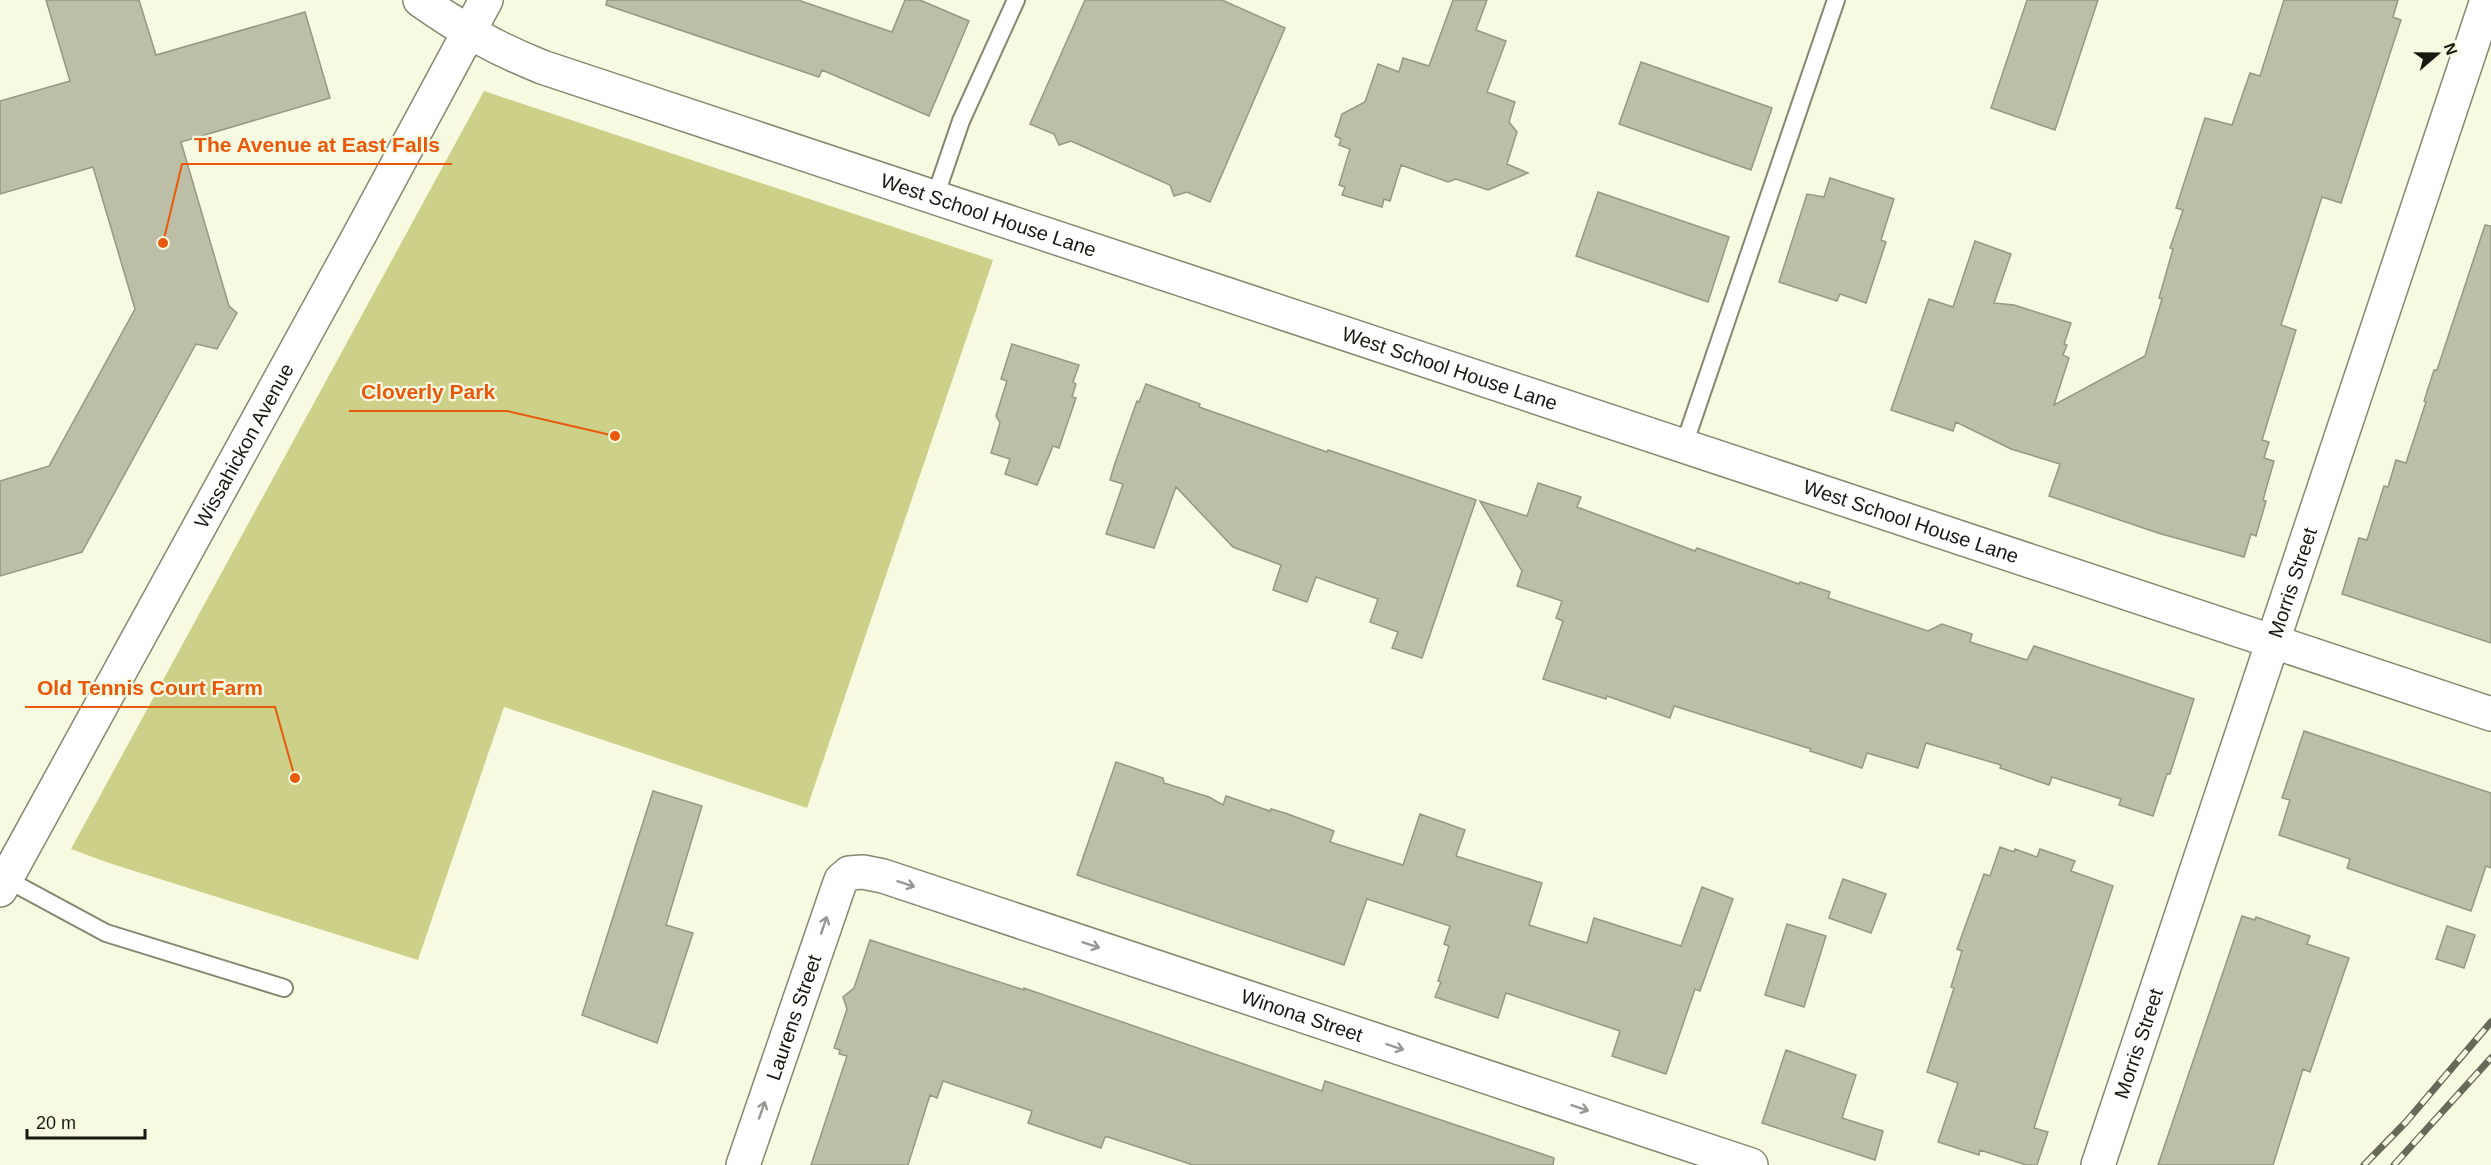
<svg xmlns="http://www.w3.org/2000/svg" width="2491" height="1165" viewBox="0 0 2491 1165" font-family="Arial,sans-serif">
<rect width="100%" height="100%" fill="#f7f9e0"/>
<path fill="#cdd089" d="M 484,91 L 993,260 L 807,808 L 504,707 L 418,960 L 109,863 L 71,849 Z"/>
<path fill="#bdbea6" stroke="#979881" stroke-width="1.5" d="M 46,0 L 139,0 L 156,55 L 305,12 L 330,98 L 181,142 L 229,306 L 237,313 L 217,349 L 196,344 L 82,552 L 0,576 L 0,481 L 49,466 L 135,309 L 93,167 L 0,194 L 0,101 L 70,81 Z
M 607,0 L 798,0 L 892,32 L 905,0 L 920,0 L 969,21 L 929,116 L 822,70 L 819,77 L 606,5 Z
M 1085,0 L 1222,0 L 1285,28 L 1210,202 L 1187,192 L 1174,196 L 1170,185 L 1071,141 L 1059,145 L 1054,134 L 1030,124 Z
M 1453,0 L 1487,0 L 1476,30 L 1506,41 L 1487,92 L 1515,102 L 1509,122 L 1517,132 L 1507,164 L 1528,173 L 1488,190 L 1456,179 L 1448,182 L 1401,165 L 1390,201 L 1384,199 L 1382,207 L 1342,195 L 1345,187 L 1339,185 L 1350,149 L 1339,145 L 1341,139 L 1335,136 L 1342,114 L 1365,102 L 1378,64 L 1399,72 L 1403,58 L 1429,66 Z
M 2027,0 L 2098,0 L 2055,130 L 1991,108 Z
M 2284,0 L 2398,0 L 2393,17 L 2401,20 L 2341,203 L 2322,197 L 2281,325 L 2296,330 L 2262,440 L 2269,442 L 2264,458 L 2274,461 L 2263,500 L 2266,501 L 2256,536 L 2251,534 L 2244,557 L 2158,533 L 2049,496 L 2060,464 L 2011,449 L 1956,422 L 1953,431 L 1891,410 L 1929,299 L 1953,307 L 1975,241 L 2011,254 L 1994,303 L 2014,305 L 2071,323 L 2064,344 L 2067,345 L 2063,355 L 2069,358 L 2054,405 L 2145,356 L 2162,299 L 2159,298 L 2173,249 L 2170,248 L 2183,210 L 2176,208 L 2205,118 L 2232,125 L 2250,73 L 2260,76 Z
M 1641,62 L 1772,108 L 1751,170 L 1619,124 Z
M 1830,178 L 1894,199 L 1881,240 L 1886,242 L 1866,303 L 1840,294 L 1837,301 L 1779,282 L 1807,194 L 1824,197 Z
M 1598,192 L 1729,237 L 1708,302 L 1576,256 Z
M 2485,225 L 2491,226 L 2491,643 L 2342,594 L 2359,538 L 2367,540 L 2384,486 L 2388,487 L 2396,460 L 2406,463 L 2426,402 L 2424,401 L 2434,370 L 2437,370 Z
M 1012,344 L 1079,365 L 1073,382 L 1076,384 L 1072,397 L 1076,398 L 1059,448 L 1053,446 L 1037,485 L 1005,474 L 1010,459 L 991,453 L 1000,423 L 996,416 L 1007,381 L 1001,379 Z
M 1146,384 L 1200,404 L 1199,407 L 1327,452 L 1328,450 L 1476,500 L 1422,658 L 1392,648 L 1398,632 L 1370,622 L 1378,599 L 1316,577 L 1307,602 L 1273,590 L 1281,565 L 1233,547 L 1176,487 L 1154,548 L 1106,534 L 1123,484 L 1110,480 L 1114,466 L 1137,401 L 1139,402 Z
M 1538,483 L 1581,497 L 1577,507 L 1695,551 L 1697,548 L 1799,584 L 1800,582 L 1830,592 L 1828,598 L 1883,616 L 1928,631 L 1942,624 L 1972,634 L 1970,642 L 2027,660 L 2034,646 L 2194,699 L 2170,774 L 2167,774 L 2153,816 L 2119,805 L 2121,799 L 2052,777 L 2049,785 L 2000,768 L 2001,765 L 1926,743 L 1918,768 L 1867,753 L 1862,768 L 1810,751 L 1811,749 L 1674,706 L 1670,718 L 1607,696 L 1606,699 L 1543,679 L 1563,621 L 1556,618 L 1562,601 L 1517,586 L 1522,571 L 1480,501 L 1527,516 Z
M 2304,731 L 2491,793 L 2491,868 L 2486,866 L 2471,911 L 2347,868 L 2350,859 L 2279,835 L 2290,800 L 2282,798 Z
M 1116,762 L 1163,778 L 1164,783 L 1209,797 L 1223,805 L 1226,796 L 1270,811 L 1271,809 L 1285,813 L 1334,831 L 1330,842 L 1403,865 L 1420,814 L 1465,830 L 1456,856 L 1542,883 L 1529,925 L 1587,943 L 1594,918 L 1681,946 L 1702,887 L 1733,899 L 1700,991 L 1695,989 L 1666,1074 L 1612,1056 L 1620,1031 L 1506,993 L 1498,1018 L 1435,997 L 1441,982 L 1438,981 L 1449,946 L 1444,944 L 1450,926 L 1367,899 L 1344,965 L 1077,875 Z
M 653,791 L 702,806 L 666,925 L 693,933 L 657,1043 L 582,1015 Z
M 2000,847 L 2014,852 L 2015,849 L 2037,857 L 2040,849 L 2075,861 L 2071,871 L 2113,886 L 2034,1128 L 2048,1132 L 2037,1165 L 2026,1165 L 1980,1150 L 1979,1155 L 1938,1142 L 1958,1083 L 1927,1072 L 1954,988 L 1951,987 L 1962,951 L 1957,949 L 1984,874 L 1990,876 Z
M 1843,879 L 1886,894 L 1871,933 L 1829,918 Z
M 2242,916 L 2255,920 L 2256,917 L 2310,936 L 2307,944 L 2349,958 L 2310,1072 L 2303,1069 L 2273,1165 L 2158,1165 Z
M 1787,924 L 1826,936 L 1804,1007 L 1765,995 Z
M 2447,926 L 2475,935 L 2464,968 L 2436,959 Z
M 870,940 L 1024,990 L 1024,988 L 1322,1091 L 1325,1081 L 1554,1158 L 1553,1165 L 1193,1165 L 1108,1137 L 1105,1137 L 1101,1148 L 1028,1123 L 1032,1111 L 943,1081 L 937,1098 L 930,1095 L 908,1165 L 811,1165 L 847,1056 L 839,1054 L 840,1050 L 834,1048 L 847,1009 L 843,997 L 854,988 Z
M 1786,1050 L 1856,1075 L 1842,1118 L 1883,1131 L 1875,1160 L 1762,1123 Z"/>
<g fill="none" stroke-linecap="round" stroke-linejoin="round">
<defs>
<path id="service" d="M 935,197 L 961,121 L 1016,0
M 1684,445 L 1836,0
M 6,879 L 106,933 L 284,988"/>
<g id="minor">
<path id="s1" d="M 420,0 C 461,29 495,48 542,67 L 2491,714"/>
<path id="s2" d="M 743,1165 L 836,894 L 841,880 L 849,873 L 863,872 L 883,876 L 1751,1165"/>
<path id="s3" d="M 2098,1165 L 2487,0"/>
</g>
<g id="tertiary">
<path id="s4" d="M 0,890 L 360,234 L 486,0"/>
</g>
</defs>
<use href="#service" stroke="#868771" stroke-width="20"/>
<use href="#minor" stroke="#868771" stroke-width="36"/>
<use href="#tertiary" stroke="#868771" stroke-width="36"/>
<use href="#service" stroke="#fff" stroke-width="16"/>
<use href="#minor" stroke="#fff" stroke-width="33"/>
<use href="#tertiary" stroke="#fff" stroke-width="33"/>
<defs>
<path id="rail" d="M 2364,1165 L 2406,1122 L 2491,1022
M 2394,1165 L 2491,1058"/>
</defs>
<use href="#rail" stroke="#67695a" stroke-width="7"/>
<use href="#rail" stroke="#f7f9e0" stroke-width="4.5" stroke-dasharray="14" stroke-linecap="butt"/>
</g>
<defs><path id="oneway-shaft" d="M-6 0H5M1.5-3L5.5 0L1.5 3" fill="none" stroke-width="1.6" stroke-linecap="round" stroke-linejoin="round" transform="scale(1.5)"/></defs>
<g stroke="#979793">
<use href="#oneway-shaft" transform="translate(906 884) rotate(18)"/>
<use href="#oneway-shaft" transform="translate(824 925) rotate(-71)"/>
<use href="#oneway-shaft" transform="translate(1091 945) rotate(18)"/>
<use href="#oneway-shaft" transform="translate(1395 1047) rotate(18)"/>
<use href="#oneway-shaft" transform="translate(1580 1108) rotate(18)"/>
<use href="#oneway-shaft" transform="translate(762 1110) rotate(-71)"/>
</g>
<g text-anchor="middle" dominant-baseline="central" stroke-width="4.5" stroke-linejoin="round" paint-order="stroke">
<g font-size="20" fill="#17180f" stroke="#f7f9e0">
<text stroke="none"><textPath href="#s1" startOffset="610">West School House Lane</textPath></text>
<text stroke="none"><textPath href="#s1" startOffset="1096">West School House Lane</textPath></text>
<text stroke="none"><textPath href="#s4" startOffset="507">Wissahickon Avenue</textPath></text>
<text stroke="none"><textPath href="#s1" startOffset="1582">West School House Lane</textPath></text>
<text stroke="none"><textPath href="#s3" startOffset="614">Morris Street</textPath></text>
<text stroke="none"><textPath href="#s2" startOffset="788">Winona Street</textPath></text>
<text stroke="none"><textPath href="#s2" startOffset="156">Laurens Street</textPath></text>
<text stroke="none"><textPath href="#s3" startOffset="128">Morris Street</textPath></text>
</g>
</g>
<path fill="none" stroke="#e8590c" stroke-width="2" d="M163 243L182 164H452M615 436L507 411H349M295 778L275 707H25"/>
<g fill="#e8590c" stroke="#f7f9e0" stroke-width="2">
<circle cx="163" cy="243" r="6"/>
<circle cx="615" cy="436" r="6"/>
<circle cx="295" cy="778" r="6"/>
</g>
<g font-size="21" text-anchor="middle" font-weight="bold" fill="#e8590c" stroke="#f7f9e0" stroke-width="4.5" stroke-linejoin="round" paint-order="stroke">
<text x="317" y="152">The Avenue at East Falls</text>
<text x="428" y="399">Cloverly Park</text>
<text x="150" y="695">Old Tennis Court Farm</text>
</g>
<g transform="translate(2437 54) rotate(70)" stroke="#f7f9e0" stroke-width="4.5" paint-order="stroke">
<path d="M0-4.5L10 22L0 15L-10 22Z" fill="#17180f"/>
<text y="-9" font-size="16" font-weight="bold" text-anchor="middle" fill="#17180f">N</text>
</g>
<path d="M27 1129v9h118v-9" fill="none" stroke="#17180f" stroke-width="3"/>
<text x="36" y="1129" font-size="18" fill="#17180f" stroke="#f7f9e0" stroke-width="4.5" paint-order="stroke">20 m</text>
</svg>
